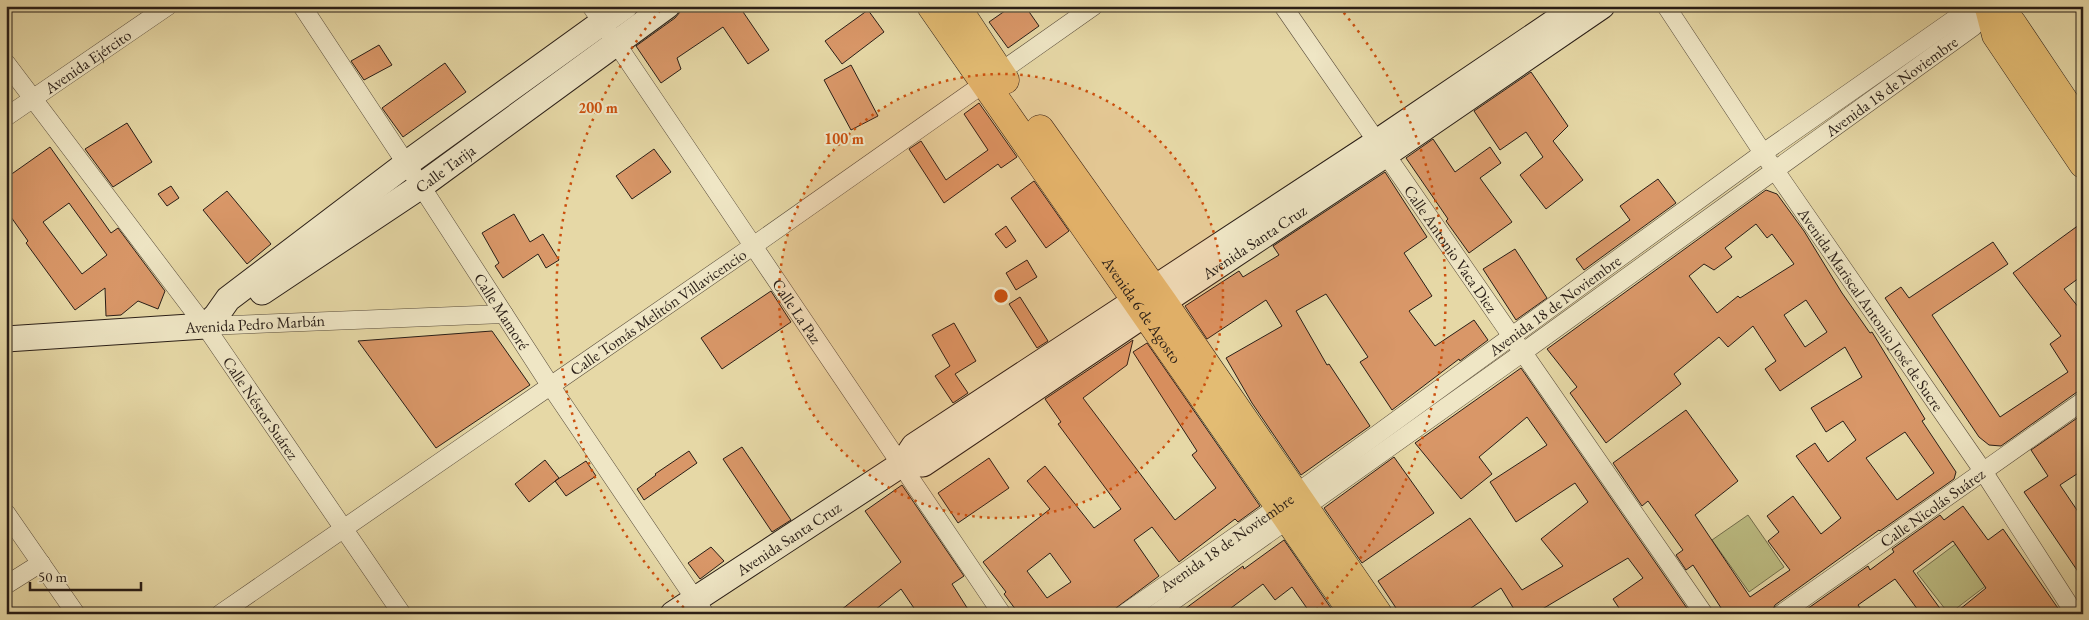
<svg xmlns="http://www.w3.org/2000/svg" width="2089" height="620" viewBox="0 0 2089 620" font-family="'EB Garamond',serif">
<rect width="100%" height="100%" fill="#e6d8a6"/>
<filter id="stains"><feTurbulence type="fractalNoise" baseFrequency=".004" numOctaves="4"/><feColorMatrix values="0 0 0 0 .2 0 0 0 0 .09 0 0 0 0 .02 0 0 0 .5 -.17"/></filter>
<radialGradient id="worn" r=".72"><stop offset=".6" stop-color="#630" stop-opacity="0"/><stop offset="1" stop-color="#630" stop-opacity=".3"/></radialGradient>
<path fill="#bcbc82" stroke="#726d4c" d="M 1748,515 L 1784,567 L 1749,592 L 1712,540 Z
M 1957,543 L 1987,585 L 1949,614 L 1917,573 Z"/>
<path fill="#d99768" stroke="#291e17" fill-rule="evenodd" d="M 681,6 L 739,6 L 769,50 L 748,64 L 723,27 L 677,58 L 681,69 L 661,83 L 636,46 L 675,18 L 680,12 Z
M 1012,6 L 1025,6 L 1039,26 L 1008,48 L 989,22 Z
M 868,10 L 884,32 L 842,64 L 825,41 Z
M 379,45 L 392,65 L 364,80 L 351,61 Z
M 445,63 L 466,92 L 403,137 L 382,108 Z
M 851,65 L 878,116 L 851,130 L 824,80 Z
M 1531,72 L 1568,126 L 1553,141 L 1583,180 L 1546,209 L 1520,175 L 1543,157 L 1526,132 L 1500,150 L 1474,111 Z
M 979,103 L 1017,157 L 1001,168 L 998,164 L 944,203 L 909,149 L 921,141 L 946,180 L 988,150 L 964,114 Z
M 127,123 L 152,162 L 113,187 L 85,149 Z
M 1433,139 L 1455,172 L 1490,147 L 1501,163 L 1480,178 L 1512,222 L 1469,253 L 1446,221 L 1448,219 L 1406,158 Z
M 50,147 L 111,233 L 118,228 L 165,291 L 158,309 L 138,301 L 121,315 L 106,316 L 105,288 L 75,310 L 26,243 L 28,241 L 6,210 L 6,178 ZM 69,203 L 107,255 L 82,274 L 43,222 Z
M 654,149 L 671,172 L 632,199 L 616,176 Z
M 1385,172 L 1427,237 L 1404,253 L 1432,296 L 1409,311 L 1435,346 L 1474,320 L 1488,340 L 1460,361 L 1459,359 L 1392,410 L 1360,362 L 1368,357 L 1326,294 L 1296,311 L 1327,365 L 1329,364 L 1370,426 L 1301,475 L 1252,403 L 1226,358 L 1282,326 L 1266,300 L 1207,339 L 1185,306 L 1239,271 L 1243,277 L 1279,255 L 1273,246 Z
M 1658,179 L 1676,203 L 1584,270 L 1576,259 L 1630,220 L 1620,206 Z
M 1034,181 L 1069,231 L 1046,248 L 1011,198 Z
M 171,186 L 179,198 L 167,206 L 158,194 Z
M 1766,190 L 1777,194 L 1804,231 L 1842,293 L 1870,333 L 1872,332 L 1925,419 L 1922,421 L 1956,472 L 1954,479 L 1880,531 L 1879,530 L 1775,605 L 1771,614 L 1725,614 L 1693,565 L 1686,570 L 1676,555 L 1683,550 L 1648,501 L 1642,506 L 1613,463 L 1686,410 L 1738,481 L 1695,515 L 1750,597 L 1790,570 L 1768,541 L 1779,532 L 1767,516 L 1793,496 L 1821,534 L 1841,518 L 1796,456 L 1815,443 L 1828,462 L 1856,440 L 1843,421 L 1826,432 L 1811,408 L 1862,377 L 1845,347 L 1780,391 L 1765,369 L 1776,361 L 1753,326 L 1728,347 L 1719,337 L 1674,374 L 1681,384 L 1606,443 L 1570,393 L 1577,387 L 1547,349 ZM 1756,224 L 1767,238 L 1772,234 L 1794,264 L 1740,298 L 1738,296 L 1717,313 L 1689,276 L 1704,264 L 1714,270 L 1732,257 L 1725,248 ZM 1806,300 L 1827,332 L 1805,347 L 1784,315 ZM 1905,432 L 1934,473 L 1897,500 L 1866,458 Z
M 227,191 L 271,244 L 247,264 L 203,210 Z
M 514,214 L 530,242 L 543,234 L 559,260 L 546,268 L 538,254 L 503,278 L 495,266 L 499,263 L 482,233 Z
M 2083,222 L 2083,275 L 2064,289 L 2083,313 L 2083,390 L 2077,392 L 2001,446 L 1989,445 L 1979,437 L 1885,298 L 1901,287 L 1909,298 L 1993,242 L 2008,264 L 1932,315 L 2000,417 L 2068,372 L 2050,344 L 2061,336 L 2013,273 Z
M 1006,226 L 1016,241 L 1006,248 L 995,234 Z
M 1515,249 L 1547,298 L 1516,320 L 1483,269 Z
M 1027,260 L 1037,277 L 1016,290 L 1006,273 Z
M 771,291 L 791,322 L 722,369 L 701,338 Z
M 1020,297 L 1048,341 L 1037,348 L 1009,304 Z
M 954,323 L 976,361 L 955,374 L 968,393 L 953,403 L 935,376 L 950,366 L 932,335 Z
M 492,331 L 530,385 L 436,448 L 358,341 Z
M 1133,340 L 1127,365 L 1083,398 L 1175,520 L 1216,488 L 1192,455 L 1197,451 L 1133,352 L 1147,343 L 1260,506 L 1238,522 L 1235,519 L 1179,562 L 1152,527 L 1134,540 L 1159,576 L 1108,614 L 1019,614 L 1004,594 L 1006,592 L 983,562 L 1050,509 L 1027,481 L 1045,466 L 1094,528 L 1121,509 L 1058,424 L 1061,422 L 1045,399 ZM 1050,553 L 1071,582 L 1047,598 L 1027,571 Z
M 1521,368 L 1691,614 L 1623,614 L 1613,599 L 1643,578 L 1628,558 L 1534,614 L 1517,614 L 1501,588 L 1462,614 L 1400,614 L 1378,581 L 1470,518 L 1522,590 L 1563,566 L 1541,539 L 1588,502 L 1575,483 L 1516,522 L 1490,482 L 1547,445 L 1527,417 L 1479,457 L 1492,474 L 1461,499 L 1415,443 Z
M 2083,414 L 2083,470 L 2060,485 L 2083,519 L 2083,579 L 2024,492 L 2048,476 L 2031,450 Z
M 742,447 L 791,520 L 772,532 L 723,459 Z
M 689,451 L 697,463 L 644,500 L 637,489 L 656,475 L 655,474 Z
M 1394,457 L 1434,513 L 1362,563 L 1324,508 Z
M 989,458 L 1009,488 L 958,523 L 938,493 Z
M 545,460 L 559,478 L 529,502 L 515,484 Z
M 586,461 L 596,476 L 566,496 L 555,481 Z
M 902,485 L 964,576 L 952,584 L 971,614 L 918,614 L 901,589 L 870,614 L 836,614 L 901,562 L 865,511 Z
M 1963,506 L 1988,540 L 2003,529 L 2062,614 L 1954,614 L 1986,588 L 1953,541 L 1913,571 L 1944,614 L 1921,614 L 1895,579 L 1858,605 L 1864,614 L 1800,614 L 1868,566 L 1870,570 L 1894,552 L 1892,549 L 1940,515 L 1944,520 Z
M 1284,540 L 1335,614 L 1311,614 L 1292,587 L 1275,600 L 1263,584 L 1223,614 L 1178,614 L 1243,566 L 1244,569 Z
M 711,547 L 724,561 L 700,579 L 688,563 Z"/>
<g fill="none" stroke-linecap="round" stroke-linejoin="round">
<defs>
<g id="street">
<path id="s1" d="M 302,6 L 421,186 L 550,385 L 705,614"/>
<path id="s2" d="M 591,6 L 1002,614"/>
<path id="s3" d="M 1283,6 L 1704,614"/>
<path id="s4" d="M 1666,6 L 1763,153 L 1983,471 L 2075,614"/>
<path id="s5" d="M 6,63 L 205,326 L 402,614"/>
<path id="s6" d="M 6,117 L 168,6"/>
<path d="M 205,326 L 504,314"/>
<path d="M 6,513 L 76,614"/>
<path d="M 6,585 L 41,563"/>
<path id="s7" d="M 220,614 L 753,246 L 1094,6"/>
<path id="s8" d="M 1124,614 L 1279,506 L 1763,153 L 1959,16 L 1989,8"/>
<path id="s9" d="M 1155,614 L 1522,353 L 1973,27 L 1991,6"/>
<path id="s10" d="M 1781,614 L 2083,401"/>
</g>
<g id="secondary">
<path id="s11" d="M 1578,6 L 1377,142 L 914,446 L 902,464 L 923,464 L 1163,302 L 1386,154 L 1602,6"/>
<path id="s12" d="M 262,292 L 421,186 L 667,6"/>
<path d="M 6,339 L 205,326 L 216,316 L 228,299 L 406,164 L 625,6"/>
<path id="s13" d="M 673,614 L 902,464"/>
</g>
<g id="primary">
<path id="s14" d="M 931,6 L 1354,614"/>
<path d="M 956,6 L 1005,80"/>
<path d="M 1988,6 L 2012,23 L 2083,129"/>
<path d="M 1989,8 L 1996,35 L 2083,164"/>
<path d="M 1040,129 L 1163,302 L 1378,614"/>
</g>
</defs>
<use href="#street" stroke="#584c3b" stroke-width="19"/>
<use href="#secondary" stroke="#291e17" stroke-width="27"/>
<use href="#primary" stroke="#291e17" stroke-width="29"/>
<use href="#street" stroke="#efe6c5" stroke-width="18"/>
<use href="#secondary" stroke="#efe6c5" stroke-width="25"/>
<use href="#primary" stroke="#e3bc73" stroke-width="28"/>
</g>
<circle cx="1001" cy="296" r="222" fill="#cb500e" fill-opacity=".12"/>
<g fill="none" stroke="#cb500e" stroke-width="2.5" stroke-dasharray="2.5 5">
<circle cx="1001" cy="296" r="222"/>
<path d="M689 613A445 445 0 0 1 663 7M1339 7A445 445 0 0 1 1313 613"/>
</g>
<g text-anchor="middle" dominant-baseline="central" stroke-width="4" stroke-linejoin="round" paint-order="stroke">
<g font-size="16" fill="#291e17" stroke="#efe6c5">
<text stroke="none"><textPath href="#s6" startOffset="99">Avenida Ejército</textPath></text>
<text stroke="none"><textPath href="#s9" startOffset="906">Avenida 18 de Noviembre</textPath></text>
<text stroke="none"><textPath href="#s12" startOffset="221">Calle Tarija</textPath></text>
<text stroke="none"><textPath href="#s11" startOffset="1238">Avenida Santa Cruz</textPath></text>
<text stroke="none"><textPath href="#s3" startOffset="295">Calle Antonio Vaca Diez</textPath></text>
<text stroke="none"><textPath href="#s8" startOffset="530">Avenida 18 de Noviembre</textPath></text>
<text stroke="none"><textPath href="#s14" startOffset="370">Avenida 6 de Agosto</textPath></text>
<text stroke="none"><textPath href="#s2" startOffset="368">Calle La Paz</textPath></text>
<text stroke="none"><textPath href="#s4" startOffset="366">Avenida Mariscal Antonio José de Sucre</textPath></text>
<text stroke="none"><textPath href="#s1" startOffset="365">Calle Mamoré</textPath></text>
<text stroke="none"><textPath href="#s7" startOffset="532">Calle Tomás Melitón Villavicencio</textPath></text>
<text transform="translate(255 324) rotate(-3)">Avenida Pedro Marbán</text>
<text stroke="none"><textPath href="#s5" startOffset="429">Calle Néstor Suárez</textPath></text>
<text stroke="none"><textPath href="#s10" startOffset="185">Calle Nicolás Suárez</textPath></text>
<text stroke="none"><textPath href="#s13" startOffset="138">Avenida Santa Cruz</textPath></text>
<text stroke="none"><textPath href="#s8" startOffset="125">Avenida 18 de Noviembre</textPath></text>
</g>
</g>
<circle cx="1001" cy="296" r="8" fill="#cb500e" stroke="#efe6c5" stroke-width="2.5"/>
<g font-size="15" text-anchor="middle" font-weight="bold" fill="#cb500e" stroke="#efe6c5" stroke-width="4" stroke-linejoin="round" paint-order="stroke">
<text x="598" y="113">200 m</text>
<text x="844" y="144">100 m</text>
</g>
<rect width="2089" height="620" fill="none" stroke="#e6d8a6" stroke-width="25"/>
<rect x="8" y="8" width="2074" height="605" fill="none" stroke="#291e17" stroke-width="2.5"/>
<rect x="12" y="12" width="2064" height="595" fill="none" stroke="#291e17"/>
<path d="M30 582v8h111v-8" fill="none" stroke="#291e17" stroke-width="2.5"/>
<text x="38" y="582" font-size="15" fill="#291e17" stroke="#efe6c5" stroke-width="4" paint-order="stroke">50 m</text>
<rect width="100%" height="100%" filter="url(#stains)"/>
<rect width="100%" height="100%" fill="url(#worn)"/>
</svg>
